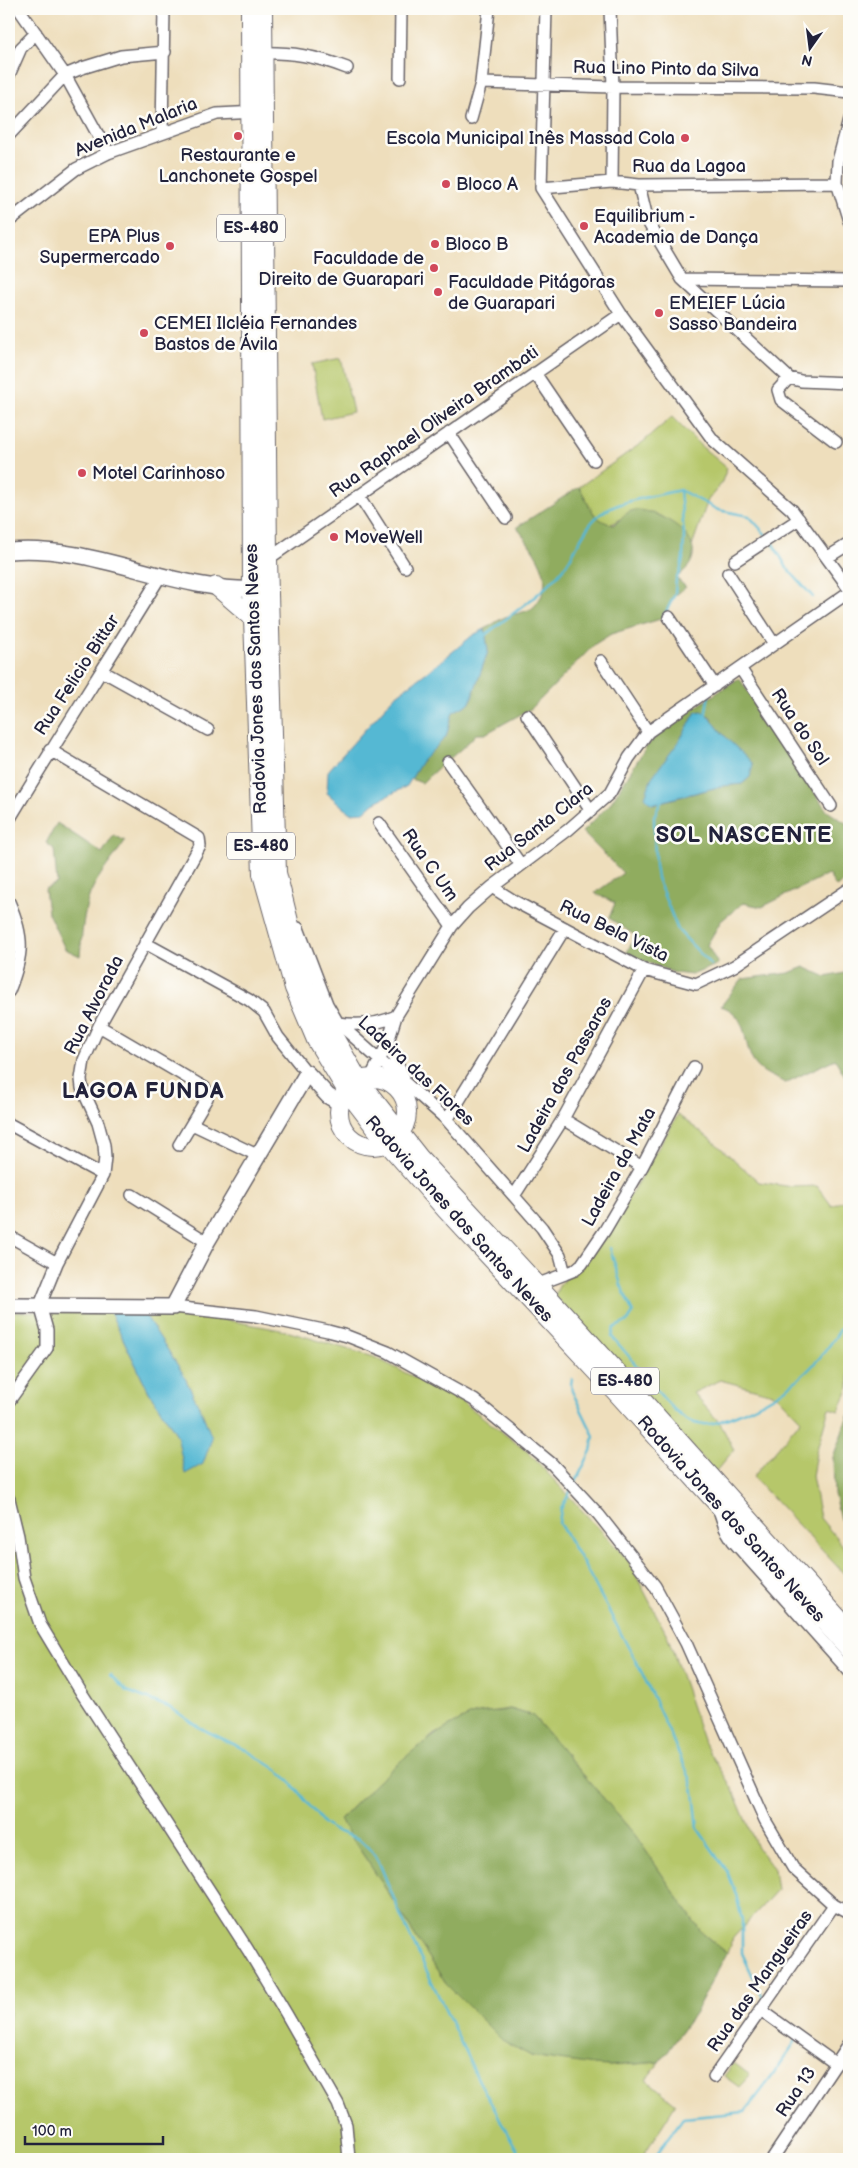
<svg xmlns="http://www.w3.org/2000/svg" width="858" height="2168" viewBox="0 0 858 2168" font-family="'Balsamiq Sans',sans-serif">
<rect width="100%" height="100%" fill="#fdfcf7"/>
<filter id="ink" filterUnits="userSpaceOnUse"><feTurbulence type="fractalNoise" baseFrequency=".02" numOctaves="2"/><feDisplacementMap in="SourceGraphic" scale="10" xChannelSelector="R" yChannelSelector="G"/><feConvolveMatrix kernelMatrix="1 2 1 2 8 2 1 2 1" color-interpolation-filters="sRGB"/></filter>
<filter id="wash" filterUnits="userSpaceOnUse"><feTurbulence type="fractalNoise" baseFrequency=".0096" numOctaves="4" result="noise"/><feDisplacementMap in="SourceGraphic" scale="20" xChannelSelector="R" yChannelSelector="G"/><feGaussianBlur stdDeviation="1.12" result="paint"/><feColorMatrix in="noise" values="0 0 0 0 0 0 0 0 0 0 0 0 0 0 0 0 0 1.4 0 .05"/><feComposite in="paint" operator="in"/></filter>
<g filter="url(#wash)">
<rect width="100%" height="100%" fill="#eedebc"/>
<path fill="#b6c76b" stroke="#6c7453" d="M 341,358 L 353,412 L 322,419 L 312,364 Z
M 672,417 L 701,446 L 727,468 L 721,484 L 708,500 L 692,546 L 684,533 L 624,515 C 601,541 589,503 579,487 L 643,442 Z
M 678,1115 L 713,1141 L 759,1182 L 793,1187 L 817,1186 L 832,1206 L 849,1198 L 849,1387 L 839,1411 L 829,1408 L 816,1453 L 812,1476 L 820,1518 L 849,1553 L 849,1579 L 753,1477 L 801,1420 L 777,1395 L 720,1380 L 693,1393 L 720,1423 L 734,1450 L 715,1472 L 555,1296 L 559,1286 L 614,1222 Z
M 109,1310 L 149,1392 L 177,1435 L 203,1415 L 182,1372 L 142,1310 L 184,1312 L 286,1331 L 374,1357 L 463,1402 L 529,1453 L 628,1560 L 668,1637 L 704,1743 L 732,1788 L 757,1847 L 774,1869 L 777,1890 L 733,1938 L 727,1953 L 702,1933 L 635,1835 L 533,1716 L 510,1709 L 474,1714 L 432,1736 L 354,1805 L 340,1820 L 380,1880 L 446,1984 L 531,2056 L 609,2066 L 660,2062 L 646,2079 L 676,2104 L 641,2159 L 9,2159 L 9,1312 Z
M 734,2063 L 750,2075 L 739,2087 L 724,2076 Z"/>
<path fill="#90ac5f" stroke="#59674d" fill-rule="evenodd" d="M 579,487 C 591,505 589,518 613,525 C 621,521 625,511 635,510 C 658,509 706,536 690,564 C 687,569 681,574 676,578 L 686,587 L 672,598 L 664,618 L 611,634 L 595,644 L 532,708 L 485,734 L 476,734 C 461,752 439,765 422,783 L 411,779 L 422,761 L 446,737 L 453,712 L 470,703 L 488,651 L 485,629 C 492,625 498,620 505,617 C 513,614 523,613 531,609 C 536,606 538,601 541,597 C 554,572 530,547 517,527 Z
M 739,678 L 827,811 L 849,825 L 849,878 L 836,887 L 828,874 L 762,907 L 743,903 L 721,921 L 707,945 L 718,964 L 692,975 L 675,973 L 626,954 L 636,936 L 609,918 L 615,903 L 595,893 L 623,873 L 582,832 L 610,804 L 646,747 L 663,729 ZM 696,712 L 710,716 L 750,777 L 742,784 L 722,786 L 653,804 L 678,743 Z
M 57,823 L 102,853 L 114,835 L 125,841 C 114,858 98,875 90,894 C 83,913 82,935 80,956 L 65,949 L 48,913 L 45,889 L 57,883 L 54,849 L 46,843 Z
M 804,967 L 826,977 L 849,972 L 849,1083 L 835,1059 L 785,1083 C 773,1076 761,1074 753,1061 C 742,1041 749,1015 721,1006 L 742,979 L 789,973 Z
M 849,1414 L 849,1530 L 840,1519 L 834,1494 L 833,1457 Z
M 510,1709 L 533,1716 L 635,1835 L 702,1933 L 727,1953 L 695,2012 L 660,2062 L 609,2066 L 593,2065 L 531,2056 L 502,2040 L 446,1984 L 380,1880 L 340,1820 C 377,1781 422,1736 472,1715 C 483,1710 498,1713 510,1709 Z"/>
<path fill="#55b8d3" stroke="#3c6d87" d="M 485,629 L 488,651 L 470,703 L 453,712 L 446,737 L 422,761 L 407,786 L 374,803 L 364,812 L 350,813 L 327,793 L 328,771 L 394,697 L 440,662 L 473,635 Z
M 702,711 C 712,717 716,727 724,735 C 733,746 744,753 753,764 L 750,777 L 742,784 L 722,786 L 652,804 L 645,797 L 652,777 L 678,743 L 696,712 Z
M 109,1310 L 142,1310 L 182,1372 L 203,1415 L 212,1438 L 203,1464 L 185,1474 L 177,1435 L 149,1392 Z"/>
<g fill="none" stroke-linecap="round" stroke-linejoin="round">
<path stroke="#55b8d3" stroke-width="2.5" d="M 772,542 L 787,568 L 813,597
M 664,616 L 675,594 L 676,579 L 680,572 L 683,558 L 684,534 L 680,490
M 483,637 C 509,615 541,596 563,569 C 577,551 584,523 605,511 C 623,500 659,495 680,490 L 718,510 L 749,516 L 767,536
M 705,717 L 709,693
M 662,800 L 654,816 L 655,865 L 657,878 L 678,930 L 711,965
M 610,1248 L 621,1285 L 633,1313 L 628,1321 L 614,1328 L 612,1337 C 631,1357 647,1380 666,1401 C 673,1408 680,1417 689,1421 C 706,1429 720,1421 736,1415 C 789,1393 820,1367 848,1316
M 572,1379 L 571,1384 L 572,1391 L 594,1436 L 591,1451 L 575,1483
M 571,1490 L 561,1509 L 559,1523 L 586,1568 L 642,1673 L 690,1778 L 694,1792 L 698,1829 L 727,1871 L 736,1894 L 742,1920 L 742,1953 L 764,2000
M 110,1675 L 127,1691 L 171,1708 L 200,1728 L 246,1750 L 279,1771 L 293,1785 L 324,1824 L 333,1830 L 359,1839 L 372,1851 L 381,1867 L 403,1921 L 479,2081 L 522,2159
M 653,2159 L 683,2118 L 745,2112 L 771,2078 L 797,2039"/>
</g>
</g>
<g filter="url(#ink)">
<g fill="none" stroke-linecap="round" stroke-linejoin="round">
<defs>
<path id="street" d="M 19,9 L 65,75 L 108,153
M 610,9 L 613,87 L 612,182
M 258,53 C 291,52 316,56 347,68
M 9,75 L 21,48 L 36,33
M 400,78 L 401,9
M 481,83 L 613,87 L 814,88 L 849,92
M 471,119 L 481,83 L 489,9
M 849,120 L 838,161 L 837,183 L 849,221
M 162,133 L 164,9
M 9,135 L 65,75 L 82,68 L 121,56 L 165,52
M 639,185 L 648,222 L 682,279 L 789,378 L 801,381 L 849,383
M 541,188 L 621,314 L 713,440 L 792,510 L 849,588
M 541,188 L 612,182 L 639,185 L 837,183
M 541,188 L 546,9
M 9,221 L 76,169 L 108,153 L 217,114 L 257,112
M 682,279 L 849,281
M 535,373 L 594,460
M 789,378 L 778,390 L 781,400 L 836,442
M 449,433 L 506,518
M 359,495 L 405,567
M 828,557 L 849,544
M 268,559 L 621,314
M 735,561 L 799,519
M 728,573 L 774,644
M 669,617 L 715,686
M 601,661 L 648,732
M 740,668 L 831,806
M 102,671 L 208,730
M 527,715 L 591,811
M 448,762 L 521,865
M 9,820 C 58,738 111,657 161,575
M 379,823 L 452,926
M 492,887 L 514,901 L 644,970 L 696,984 L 734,966 L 849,889
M 9,902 C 25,939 23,955 9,991
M 298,928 L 327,1004 L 338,1023 L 447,1120 L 542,1228 L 560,1255 L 565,1274 L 536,1285
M 145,943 L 249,1000 L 264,1012 L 278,1037 L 307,1073
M 338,1023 C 359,1026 377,1025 396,1016
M 99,1026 L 205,1088 L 207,1098 L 179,1145
M 387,1045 L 404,1077
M 370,1079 L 387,1045 L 396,1016 L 452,926 L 468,908 L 492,887 L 568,830 L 610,793 L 629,758 L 648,732 L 849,592
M 563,1119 L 642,1167
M 447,1120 L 565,928
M 9,1124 L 103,1175
M 192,1124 L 259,1156
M 132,1195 L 207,1242
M 514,1196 L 563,1119 L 644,970
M 9,1236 L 57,1263
M 565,1274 L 575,1270 L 582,1264 L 605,1230 L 642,1167 L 694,1067
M 173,1307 L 256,1316 L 328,1331 L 347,1336 L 388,1352 L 474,1400 L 552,1464 L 599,1515 L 655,1586 L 686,1643 L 765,1820 L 793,1868 L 834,1905 L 849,1913
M 9,1401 L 47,1348 L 47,1330 L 40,1305 L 57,1263 L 103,1175 L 105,1157 L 104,1145 L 98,1123 L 82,1088 L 81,1079 L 84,1060 L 99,1026 L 200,846 L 199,838 L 50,750
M 9,1499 L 18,1536 L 24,1578 L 40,1624 L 81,1692 L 248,1950 L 287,2015 L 338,2104 L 346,2125 L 349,2159
M 719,1510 L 725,1528 L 733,1541 L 849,1671
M 761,2010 L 836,2064
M 714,2077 L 834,1905
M 772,2159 L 849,2044"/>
<path id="secondary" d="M 9,551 C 95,543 178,595 263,589
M 9,1306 L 173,1307 L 207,1242 L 307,1073 L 328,1096 L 340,1103"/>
<path id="primary" d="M 250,9 L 252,589 L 262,874 L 294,988 L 316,1040 L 347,1091 L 387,1143 L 445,1209 L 614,1390 L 849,1649
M 263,9 L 268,559 L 277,873 L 305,986 L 359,1081 L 419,1157 L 582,1333 L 849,1630
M 216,586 L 253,618
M339 1112a34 34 0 1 1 68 0a34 34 0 1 1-68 0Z"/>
</defs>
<use href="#street" stroke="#696468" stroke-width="14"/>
<use href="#secondary" stroke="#696468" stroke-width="18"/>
<use href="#primary" stroke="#696468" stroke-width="20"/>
<use href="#street" stroke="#fff" stroke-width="11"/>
<use href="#secondary" stroke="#fff" stroke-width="15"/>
<use href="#primary" stroke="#fff" stroke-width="18"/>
</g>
</g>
<g fill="#d1495b" stroke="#fdfcf7" stroke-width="2">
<circle cx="238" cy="136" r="5"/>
<circle cx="685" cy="138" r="5"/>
<circle cx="446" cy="184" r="5"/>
<circle cx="584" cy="226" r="5"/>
<circle cx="435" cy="244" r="5"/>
<circle cx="170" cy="246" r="5"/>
<circle cx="434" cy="268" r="5"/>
<circle cx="438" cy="292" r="5"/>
<circle cx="659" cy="313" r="5"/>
<circle cx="144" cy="333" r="5"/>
<circle cx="82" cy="473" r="5"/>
<circle cx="334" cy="537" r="5"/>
</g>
<g text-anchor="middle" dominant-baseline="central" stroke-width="5" stroke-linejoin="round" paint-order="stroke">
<g fill="#fdfcf7" stroke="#646373" stroke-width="1">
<rect x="217" y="214.5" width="68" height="27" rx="4"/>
<rect x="227" y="832.5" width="68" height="27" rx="4"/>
<rect x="591" y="1367.5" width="68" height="27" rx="4"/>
</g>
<g font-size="16" font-weight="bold" fill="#22223b">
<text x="251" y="228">ES-480</text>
<text x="261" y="846">ES-480</text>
<text x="625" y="1381">ES-480</text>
</g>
<g font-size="18" fill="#22223b" stroke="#fdfcf7">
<text transform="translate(666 69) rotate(1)">Rua Lino Pinto da Silva</text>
<text transform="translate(136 127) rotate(-22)">Avenida Malaria</text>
<text x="689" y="166">Rua da Lagoa</text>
<text transform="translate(434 422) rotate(-35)">Rua Raphael Oliveira Brambati</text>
<text transform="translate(77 675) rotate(-57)">Rua Felicio Bittar</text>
<text transform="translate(256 679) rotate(-92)">Rodovia Jones dos Santos Neves</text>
<text transform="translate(800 727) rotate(56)">Rua do Sol</text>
<text transform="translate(539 827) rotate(-38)">Rua Santa Clara</text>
<text transform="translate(430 865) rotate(55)">Rua C Um</text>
<text transform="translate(614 931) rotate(26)">Rua Bela Vista</text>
<text transform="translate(94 1005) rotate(-63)">Rua Alvorada</text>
<text transform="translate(416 1071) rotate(43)">Ladeira das Flores</text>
<text transform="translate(565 1075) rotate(-61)">Ladeira dos Passaros</text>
<text transform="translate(619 1167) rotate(-61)">Ladeira da Mata</text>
<text transform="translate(459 1219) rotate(48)">Rodovia Jones dos Santos Neves</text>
<text transform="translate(731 1519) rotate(48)">Rodovia Jones dos Santos Neves</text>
<text transform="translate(760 1981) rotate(-55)">Rua das Mangueiras</text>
<text transform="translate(796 2092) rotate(-56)">Rua 13</text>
</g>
<g font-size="18" fill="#22223b" stroke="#fdfcf7" text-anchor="start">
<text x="675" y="138" text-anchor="end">Escola Municipal Inês Massad Cola</text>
<text x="238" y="155" text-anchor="middle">Restaurante e<tspan x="238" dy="21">Lanchonete Gospel</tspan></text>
<text x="456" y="184">Bloco A</text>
<text x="594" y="216">Equilibrium -<tspan x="594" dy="21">Academia de Dança</tspan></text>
<text x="160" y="236" text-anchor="end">EPA Plus<tspan x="160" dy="21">Supermercado</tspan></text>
<text x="445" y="244">Bloco B</text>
<text x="424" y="258" text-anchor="end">Faculdade de<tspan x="424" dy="21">Direito de Guarapari</tspan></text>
<text x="448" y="282">Faculdade Pitágoras<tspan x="448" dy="21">de Guarapari</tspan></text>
<text x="669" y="303">EMEIEF Lúcia<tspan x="669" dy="21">Sasso Bandeira</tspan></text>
<text x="154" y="323">CEMEI Ilcléia Fernandes<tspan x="154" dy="21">Bastos de Ávila</tspan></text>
<text x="92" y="473">Motel Carinhoso</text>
<text x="344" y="537">MoveWell</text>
</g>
<g font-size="22" font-weight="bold" letter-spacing="1" fill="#22223b" stroke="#fdfcf7">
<text x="744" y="835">SOL NASCENTE</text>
<text x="143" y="1091">LAGOA FUNDA</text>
</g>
</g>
<rect width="858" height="2168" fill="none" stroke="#fdfcf7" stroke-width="30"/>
<g transform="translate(810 48) rotate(194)" stroke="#fdfcf7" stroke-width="4" paint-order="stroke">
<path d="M0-4L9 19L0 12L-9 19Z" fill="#22223b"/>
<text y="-8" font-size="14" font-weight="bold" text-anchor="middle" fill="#22223b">N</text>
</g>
<path d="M25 2136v8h138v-8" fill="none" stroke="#22223b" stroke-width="2.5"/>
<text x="32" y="2136" font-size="15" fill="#22223b" stroke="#fdfcf7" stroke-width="4" paint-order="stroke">100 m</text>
</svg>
